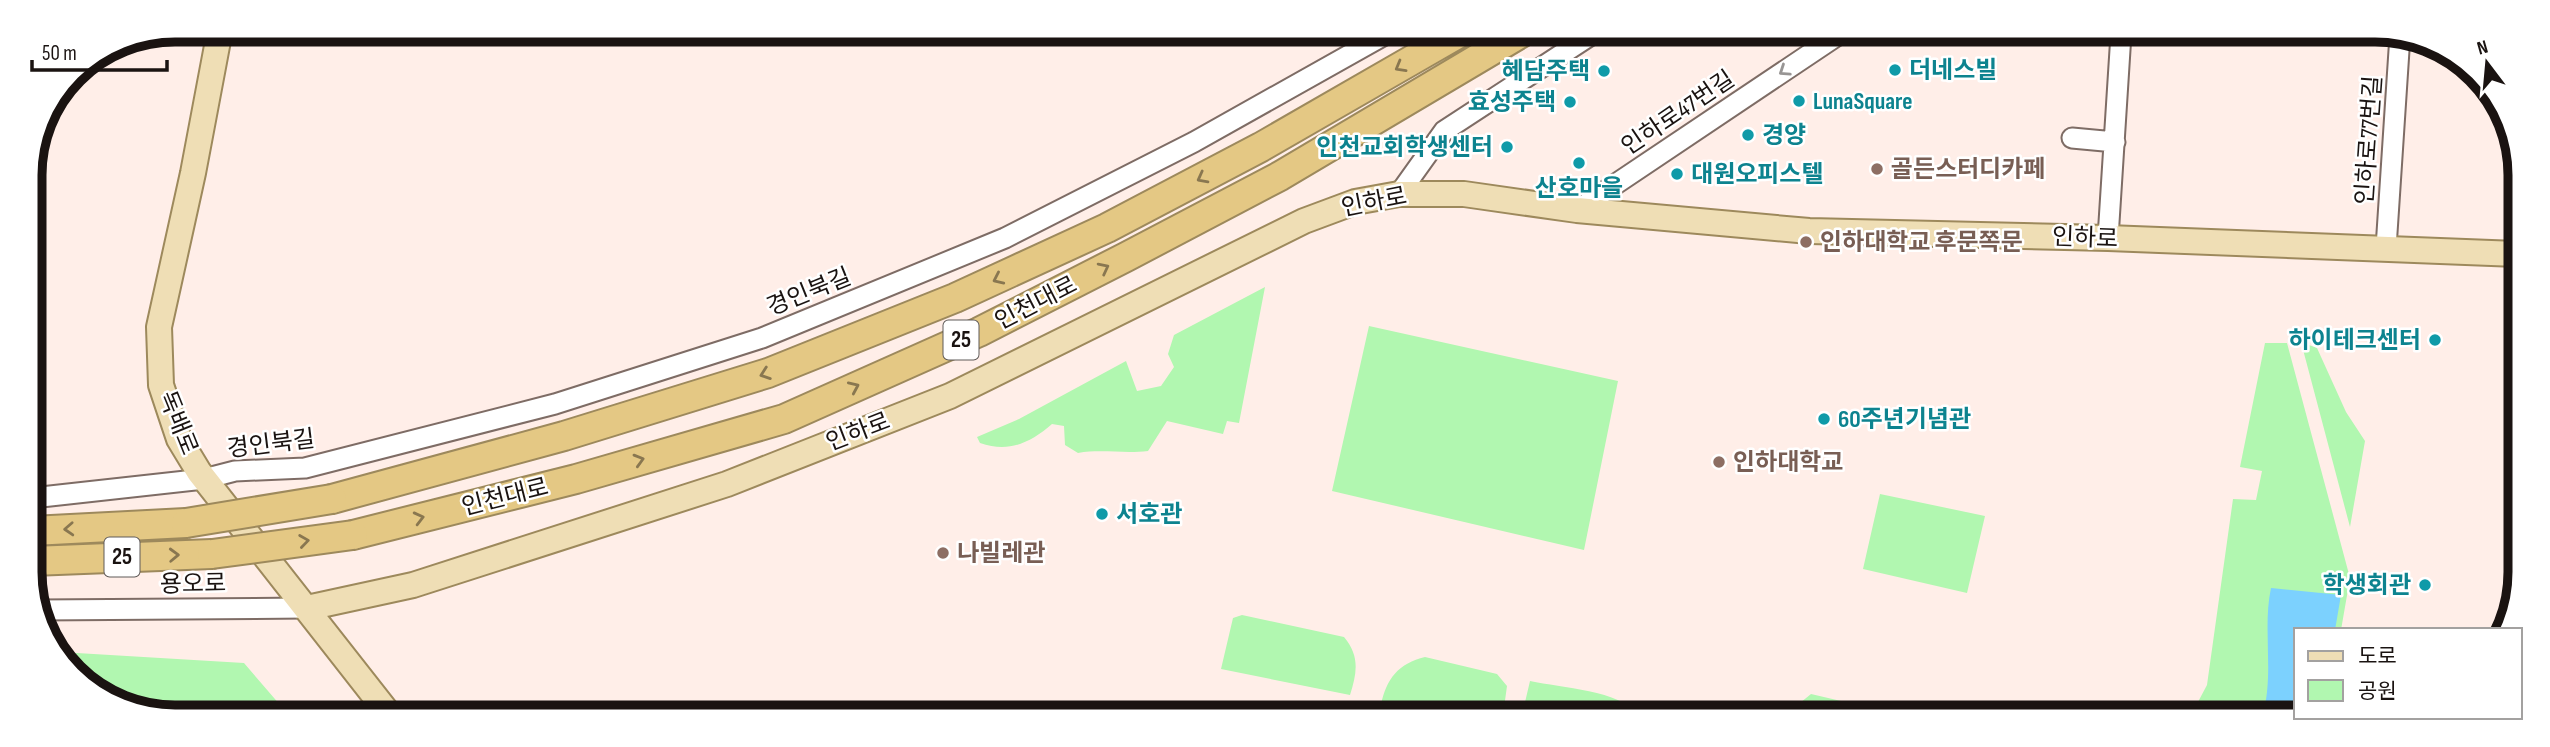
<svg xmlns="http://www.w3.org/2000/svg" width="2550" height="747" viewBox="0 0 2550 747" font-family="'Sofia Sans Condensed','Noto Sans KR',sans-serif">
<rect width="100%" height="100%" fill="#ffeee8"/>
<path fill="#b1f7b0" d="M 1265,287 L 1239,423 L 1227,421 L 1223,434 L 1167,421 L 1148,451 C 1124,454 1102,449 1078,453 L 1065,445 L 1064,426 L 1052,424 C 1030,443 1009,453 980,443 L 977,437 L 1019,419 L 1126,361 L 1137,391 L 1161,386 L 1174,367 L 1168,354 L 1174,335 Z
M 1369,326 L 1618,381 L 1584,550 L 1332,491 Z
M 2301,342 L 2317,348 L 2346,412 L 2365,441 L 2350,527 Z
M 2265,343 L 2287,343 L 2350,578 L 2341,630 L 2296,630 L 2296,717 L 2190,717 L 2207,685 L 2233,499 L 2256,500 L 2262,471 L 2240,467 Z
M 1880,494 L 1985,516 L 1967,593 L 1863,569 Z
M 1242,615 L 1344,637 C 1360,656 1357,673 1350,695 L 1221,669 L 1233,618 Z
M 60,652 L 244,663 L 287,713 L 137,712 L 72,675 Z
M 1425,657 L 1497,674 L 1507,686 L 1503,715 L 1439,715 L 1381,705 C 1386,679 1399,663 1425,657 Z
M 1530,681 C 1562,688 1619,690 1640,715 L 1522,715 Z
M 1811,694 L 1905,716 L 1784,716 Z"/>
<path fill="#7cd1fe" d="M 2271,588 L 2341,595 L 2335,630 L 2296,630 L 2296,717 L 2262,717 C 2275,675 2262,630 2271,588 Z"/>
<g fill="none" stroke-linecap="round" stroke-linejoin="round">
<defs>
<path id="minor" d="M 2072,138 L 2115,142
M 1399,194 L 1444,131 L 1594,33
M 1577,210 L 1841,33
M 2108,238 L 2121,34
M 2386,248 L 2400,35
M 32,498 L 204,479 L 235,471 L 305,468 L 555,404 L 762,338 L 1005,238 L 1194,142 L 1390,32
M 38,610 L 307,608"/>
<path id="major" d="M 220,30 L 193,173 L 159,327 L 161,385 L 179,439 L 199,472 L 388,713
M 307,608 L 413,585 L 727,484 L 950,396 L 1304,221 L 1355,202 L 1399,194 L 1464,194 L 1577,210 L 1809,231 L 2108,238 L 2517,254"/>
<path id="highway" d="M 332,499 L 564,436 L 768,373 L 955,298 L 1107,228 L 1261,147 L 1459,33
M 32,531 L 186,523
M 353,535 L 576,479 L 784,419 L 979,332 L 1126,257 L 1280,176 L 1521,33
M 32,561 L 212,554"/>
</defs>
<use href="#minor" stroke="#7e6c65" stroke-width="23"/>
<use href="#major" stroke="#9d895c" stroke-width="28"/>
<use href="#highway" stroke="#9d895c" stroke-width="32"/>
<use href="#minor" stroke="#fff" stroke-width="19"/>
<use href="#major" stroke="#efdeb5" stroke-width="24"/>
<use href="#highway" stroke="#e4c884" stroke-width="28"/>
<defs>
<path id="highway-bridge" d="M 186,523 L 332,499
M 212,554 L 353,535"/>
</defs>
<use href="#highway-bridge" stroke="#9d895c" stroke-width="32" stroke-linecap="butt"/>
<use href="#highway-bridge" stroke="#e4c884" stroke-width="28"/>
</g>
<defs><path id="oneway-chevron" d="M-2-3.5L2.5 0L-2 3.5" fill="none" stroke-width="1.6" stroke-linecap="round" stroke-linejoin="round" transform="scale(1.75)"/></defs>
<g stroke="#897750">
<use href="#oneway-chevron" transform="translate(1400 67) rotate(150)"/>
<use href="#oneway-chevron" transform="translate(1202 178) rotate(152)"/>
<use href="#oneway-chevron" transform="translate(1104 268) rotate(-27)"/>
<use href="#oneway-chevron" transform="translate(998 279) rotate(155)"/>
<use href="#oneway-chevron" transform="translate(765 374) rotate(161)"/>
<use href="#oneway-chevron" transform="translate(854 387) rotate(-24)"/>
<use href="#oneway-chevron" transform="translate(639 460) rotate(-16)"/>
<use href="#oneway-chevron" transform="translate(419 518) rotate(-14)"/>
<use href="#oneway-chevron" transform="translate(69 529) rotate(177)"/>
<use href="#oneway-chevron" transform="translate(304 541) rotate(-8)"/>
<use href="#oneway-chevron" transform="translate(174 555) rotate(-2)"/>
</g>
<use stroke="#989594" href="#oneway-chevron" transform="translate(1784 71) rotate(146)"/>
<g fill="#0f9aa8" stroke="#fff" stroke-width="2.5">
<circle cx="1895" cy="70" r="7"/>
<circle cx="1604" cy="71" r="7"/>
<circle cx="1799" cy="101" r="7"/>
<circle cx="1570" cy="102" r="7"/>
<circle cx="1748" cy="135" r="7"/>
<circle cx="1507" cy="147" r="7"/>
<circle cx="1579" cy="163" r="7"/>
<circle cx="1677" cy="174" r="7"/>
<circle cx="2435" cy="340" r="7"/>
<circle cx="1824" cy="419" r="7"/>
<circle cx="1102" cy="514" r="7"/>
<circle cx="2425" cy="585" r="7"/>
</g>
<g fill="#8d6e63" stroke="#fff" stroke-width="2.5">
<circle cx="1877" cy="169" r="7"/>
<circle cx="1806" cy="242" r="7"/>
<circle cx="1719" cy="462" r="7"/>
<circle cx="943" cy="553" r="7"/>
</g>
<g text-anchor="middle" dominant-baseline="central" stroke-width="5" stroke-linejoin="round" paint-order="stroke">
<g fill="#fff" stroke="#5f5a58" stroke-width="2">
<rect x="943.5" y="320.5" width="35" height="39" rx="5"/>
<rect x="104.5" y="537.5" width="35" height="39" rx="5"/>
</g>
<g font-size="23" font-weight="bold" fill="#1a1311">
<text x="961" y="340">25</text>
<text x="122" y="557">25</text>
</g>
<g font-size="24" font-weight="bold" fill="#0d838f" stroke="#fff" text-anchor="start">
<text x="1909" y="70">더네스빌</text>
<text x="1590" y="71" text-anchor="end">혜담주택</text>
<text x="1813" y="101">LunaSquare</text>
<text x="1556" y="102" text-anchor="end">효성주택</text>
<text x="1762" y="135">경양</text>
<text x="1493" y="147" text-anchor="end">인천교회학생센터</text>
<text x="1691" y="174">대원오피스텔</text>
<text x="1579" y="188" text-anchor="middle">산호마을</text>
<text x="2421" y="340" text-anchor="end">하이테크센터</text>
<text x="1838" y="419">60주년기념관</text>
<text x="1116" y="514">서호관</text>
<text x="2411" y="585" text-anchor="end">학생회관</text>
</g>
<g font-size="24" fill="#1a1311" stroke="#fff">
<text transform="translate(1678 113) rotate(-34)">인하로47번길</text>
<text transform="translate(2369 140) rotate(-86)">인하로77번길</text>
<text transform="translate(1374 202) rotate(-11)">인하로</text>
<text transform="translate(2085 238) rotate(2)">인하로</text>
<text transform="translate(809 292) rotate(-22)">경인북길</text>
<text transform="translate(1036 303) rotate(-27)">인천대로</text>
<text transform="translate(178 423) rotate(68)">독배로</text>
<text transform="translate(858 432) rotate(-21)">인하로</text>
<text transform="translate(271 444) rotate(-7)">경인북길</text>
<text transform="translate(505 497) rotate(-14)">인천대로</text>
<text transform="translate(193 584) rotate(-1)">용오로</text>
</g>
<g font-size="24" font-weight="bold" fill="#785e54" stroke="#fff" text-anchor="start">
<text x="1891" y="169">골든스터디카페</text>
<text x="1820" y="242">인하대학교 후문쪽문</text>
<text x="1733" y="462">인하대학교</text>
<text x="957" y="553">나빌레관</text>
</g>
</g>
<path d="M0 0H2550V747H0ZM175 42H2375A133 133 0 0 1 2508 175V572A133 133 0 0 1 2375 705H175A133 133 0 0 1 42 572V175A133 133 0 0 1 175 42Z" fill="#fff" fill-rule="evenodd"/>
<path fill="none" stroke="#1a1311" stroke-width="9" d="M175 42H2375A133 133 0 0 1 2508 175V572A133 133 0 0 1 2375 705H175A133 133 0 0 1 42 572V175A133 133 0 0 1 175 42Z"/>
<rect x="2294" y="628" width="228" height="91" fill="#ffffff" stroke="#a3a1a0" stroke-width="2"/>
<rect x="2308" y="651" width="35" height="10" fill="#efdeb5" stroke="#a3a1a0" stroke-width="2"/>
<text x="2358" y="663" font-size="21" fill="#1a1311">도로</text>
<rect x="2308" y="680" width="35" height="21" fill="#b1f7b0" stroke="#a3a1a0" stroke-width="2"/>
<text x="2358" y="698" font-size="21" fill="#1a1311">공원</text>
<g transform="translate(2487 63) rotate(344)" stroke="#ffffff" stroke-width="5" paint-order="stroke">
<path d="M0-5L12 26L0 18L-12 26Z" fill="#1a1311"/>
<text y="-10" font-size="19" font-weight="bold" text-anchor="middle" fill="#1a1311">N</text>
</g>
<path d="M32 60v10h135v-10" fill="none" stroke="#1a1311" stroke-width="3.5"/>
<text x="42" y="60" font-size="21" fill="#1a1311" stroke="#ffffff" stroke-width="5" paint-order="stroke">50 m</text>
</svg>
